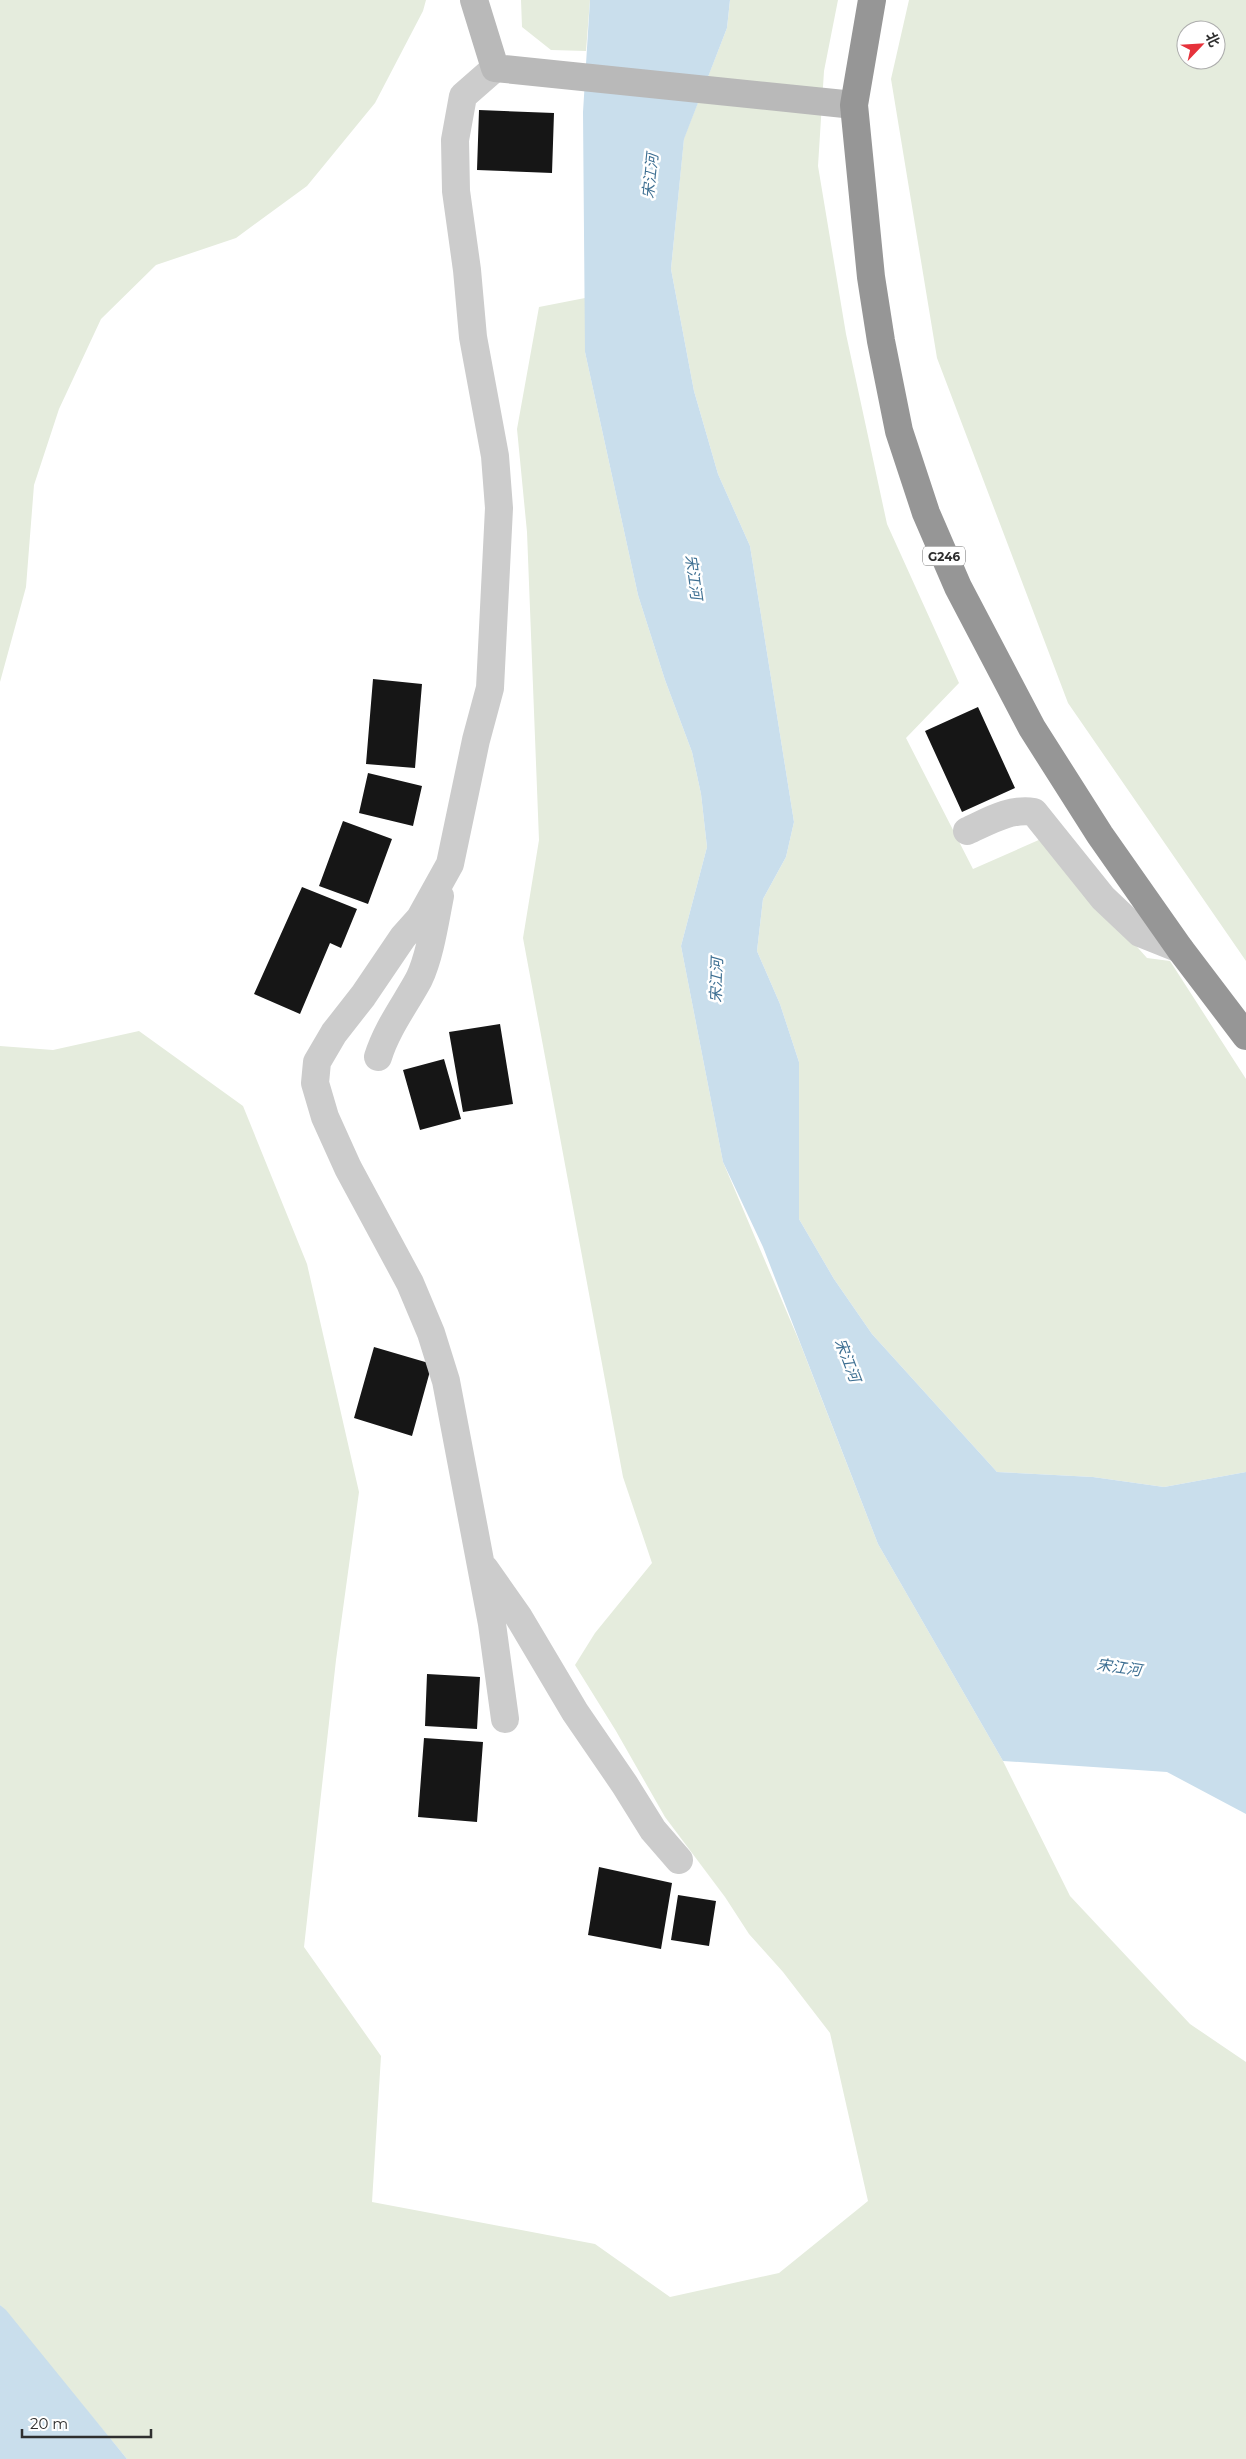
<svg xmlns="http://www.w3.org/2000/svg" width="1246" height="2459" viewBox="0 0 1246 2459" font-family="Montserrat,'Noto Sans SC',sans-serif">
<rect width="100%" height="100%" fill="#fff"/>
<path fill="#e5ecdd" fill-rule="evenodd" d="M 0,0 L 426,0 L 423,11 L 375,103 L 307,186 L 236,238 L 156,265 L 101,319 L 59,409 L 34,485 L 26,587 L 0,682 Z
M 521,0 L 590,0 L 586,51 L 551,50 L 522,27 Z
M 730,0 L 838,0 L 824,71 L 818,166 L 846,334 L 887,524 L 959,683 L 906,738 L 973,869 L 1041,839 L 1147,958 L 1170,961 L 1246,1079 L 1246,1472 L 1164,1487 L 1093,1477 L 997,1472 L 872,1334 L 834,1279 L 799,1219 L 799,1062 L 780,1004 L 757,951 L 763,899 L 786,857 L 794,822 L 750,546 L 718,474 L 694,391 L 671,269 L 684,138 L 727,28 Z
M 909,0 L 1246,0 L 1246,961 L 1068,703 L 937,358 L 891,79 ZM 1186,30 L 1216,30 L 1216,60 L 1186,60 Z
M 585,298 L 585,352 L 638,595 L 665,680 L 692,752 L 701,794 L 707,847 L 681,946 L 723,1162 L 800,1343 L 878,1544 L 1003,1761 L 1070,1896 L 1190,2024 L 1246,2062 L 1246,2459 L 127,2459 L 0,2305 L 0,1046 L 53,1050 L 139,1031 L 243,1106 L 307,1264 L 359,1492 L 336,1660 L 304,1947 L 381,2056 L 372,2202 L 595,2244 L 670,2297 L 779,2273 L 868,2201 L 830,2033 L 783,1972 L 749,1934 L 725,1897 L 665,1817 L 616,1731 L 575,1665 L 595,1633 L 652,1563 L 623,1477 L 523,938 L 539,840 L 527,532 L 517,429 L 539,307 Z"/>
<path fill="#c9deec" d="M 590,0 L 730,0 L 727,28 L 684,139 L 671,269 L 694,391 L 718,474 L 750,546 L 794,822 L 786,857 L 763,899 L 757,951 L 780,1004 L 799,1062 L 799,1219 L 834,1279 L 872,1334 L 997,1472 L 1093,1477 L 1164,1487 L 1246,1472 L 1246,1814 L 1167,1772 L 1003,1761 L 878,1544 L 763,1247 L 723,1162 L 681,946 L 707,847 L 701,794 L 692,752 L 665,680 L 638,595 L 585,352 L 583,112 Z
M 0,2305 L 6,2310 L 127,2459 L 0,2459 Z"/>
<path fill="#161616" d="M 479,110 L 554,113 L 552,173 L 477,170 Z
M 373,679 L 422,684 L 415,768 L 366,764 Z
M 978,707 L 1015,788 L 962,812 L 925,731 Z
M 368,773 L 422,786 L 413,826 L 359,813 Z
M 343,821 L 392,839 L 368,904 L 319,886 Z
M 302,887 L 357,909 L 341,948 L 330,943 L 300,1014 L 254,994 Z
M 500,1024 L 513,1104 L 463,1112 L 449,1032 Z
M 444,1059 L 461,1119 L 420,1130 L 403,1070 Z
M 374,1347 L 432,1364 L 412,1436 L 354,1418 Z
M 427,1674 L 480,1677 L 477,1729 L 425,1726 Z
M 424,1738 L 483,1742 L 477,1822 L 418,1817 Z
M 599,1867 L 672,1883 L 661,1949 L 588,1935 Z
M 678,1895 L 716,1901 L 709,1946 L 671,1940 Z"/>
<g fill="none" stroke-linecap="round" stroke-linejoin="round">
<path stroke="#ccc" stroke-width="28" d="M 495,68 L 463,96 L 455,140 L 456,191 L 467,270 L 473,337 L 495,456 L 499,508 L 490,688 L 476,740 L 450,864 L 420,918 L 403,937 L 363,996 L 334,1033 L 317,1062 L 315,1083 L 325,1117 L 348,1168 L 410,1283 L 431,1333 L 446,1381 L 492,1624 L 505,1719
M 967,831 C 989,821 1010,808 1034,812 L 1103,898 L 1140,933 L 1180,949
M 378,1057 C 387,1028 405,1005 419,979 C 430,956 435,921 440,896
M 485,1569 L 518,1616 L 575,1712 L 625,1785 L 653,1830 L 679,1860"/>
<path stroke="#b9b9b9" stroke-width="28" d="M 474,0 L 495,68 L 854,105"/>
<path stroke="#969696" stroke-width="28" d="M 872,0 L 854,105 L 871,277 L 881,341 L 899,431 L 926,513 L 958,587 L 1032,728 L 1100,835 L 1180,949 L 1246,1036"/>
</g>
<g text-anchor="middle" dominant-baseline="central" stroke-width="5" stroke-linejoin="round" paint-order="stroke">
<rect fill="#fff" stroke="#6d6d6d" stroke-width="1" x="923" y="546.5" width="42" height="19" rx="4"/>
<g font-size="12" font-weight="bold" fill="#2f2f2f">
<text x="944" y="556">G246</text>
</g>
<g font-size="15" font-style="italic" fill="#3d6f92" stroke="#fff">
<text transform="translate(650 176) rotate(-84)">宋江河</text>
<text transform="translate(694 577) rotate(82)">宋江河</text>
<text transform="translate(716 980) rotate(-88)">宋江河</text>
<text transform="translate(848 1360) rotate(69)">宋江河</text>
<text transform="translate(1119 1667) rotate(8)">宋江河</text>
</g>
</g>
<g transform="translate(1201 45) rotate(65)"><circle r="24" fill="#ffffff" stroke="#acacac"/>
<path d="M0-4L9 19L0 12L-9 19Z" fill="#e6323b"/>
<text y="-8" font-size="14" font-weight="bold" text-anchor="middle" fill="#2f2f2f">北</text>
</g>
<path d="M22 2429v8h129v-8" fill="none" stroke="#2f2f2f" stroke-width="2.5"/>
<text x="30" y="2429" font-size="15" fill="#2f2f2f" stroke="#ffffff" stroke-width="4" paint-order="stroke">20 m</text>
</svg>
